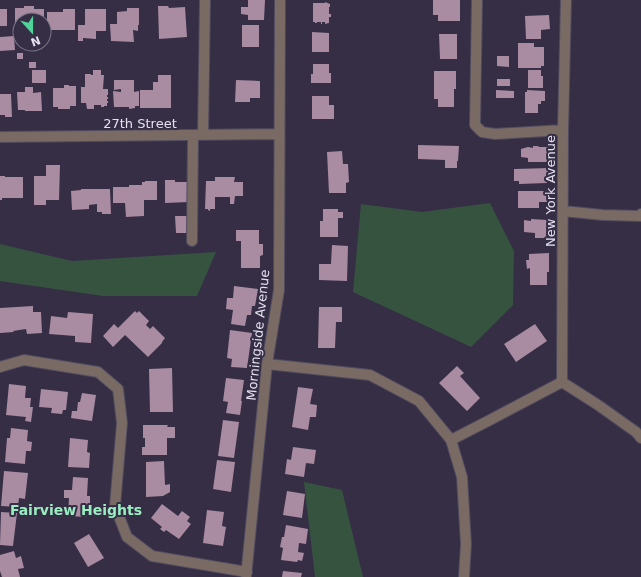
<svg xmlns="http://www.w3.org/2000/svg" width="641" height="577" viewBox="0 0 641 577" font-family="'DejaVu Sans',sans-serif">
<rect width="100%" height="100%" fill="#352e45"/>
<path fill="#365340" d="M 490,203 L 514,251 L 513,305 L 471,347 L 353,292 L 361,204 L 422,212 Z
M 0,244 L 72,261 L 216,252 L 197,296 L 103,296 L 0,281 Z
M 304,482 L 342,490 L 363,577 L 315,577 Z"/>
<path fill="#a98ba2" d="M 248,0 L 265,0 L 264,20 L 248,20 L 248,15 L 241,14 L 241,7 L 248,7 Z
M 433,0 L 460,0 L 460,21 L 438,21 L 438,15 L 433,15 Z
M 325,2 L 330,4 L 330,7 L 329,7 L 329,14 L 331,14 L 331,17 L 329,17 L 329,23 L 325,24 L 325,22 L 322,22 L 322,24 L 321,24 L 321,22 L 317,22 L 317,23 L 315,23 L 315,22 L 313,22 L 313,3 L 325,3 Z
M 24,6 L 34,6 L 34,9 L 44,9 L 44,20 L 20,20 L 20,26 L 15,26 L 15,8 L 24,8 Z
M 158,6 L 168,6 L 169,8 L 185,7 L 187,37 L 159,39 Z
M 127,8 L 139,8 L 139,25 L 138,25 L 138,31 L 133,30 L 134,42 L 111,41 L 110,24 L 117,24 L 117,12 L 127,11 Z
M 0,9 L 7,9 L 7,26 L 0,26 Z
M 63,9 L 75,9 L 75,30 L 47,30 L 47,12 L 63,12 Z
M 85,9 L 106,9 L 106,31 L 96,31 L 96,39 L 83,38 L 83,41 L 78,41 L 78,25 L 85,25 Z
M 549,15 L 550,29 L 541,30 L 541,39 L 526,39 L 525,16 Z
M 242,25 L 259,25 L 259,47 L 242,47 Z
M 312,32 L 329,33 L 329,52 L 312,52 Z
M 439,34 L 457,34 L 457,59 L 440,59 Z
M 14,36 L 15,50 L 0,51 L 0,37 Z
M 518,43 L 534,43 L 534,47 L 544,47 L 544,66 L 541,66 L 541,68 L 518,68 Z
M 17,53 L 23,53 L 23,59 L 17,59 Z
M 497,56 L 509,56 L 509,67 L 497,66 Z
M 29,62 L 36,62 L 36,68 L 29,68 Z
M 313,64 L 329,64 L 329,73 L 331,73 L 331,83 L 311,83 L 311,74 L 313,74 Z
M 32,70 L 46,70 L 46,83 L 32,83 Z
M 93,70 L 101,70 L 101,75 L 104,75 L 103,89 L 108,89 L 108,95 L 107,95 L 107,97 L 108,97 L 108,99 L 107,99 L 107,101 L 108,101 L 108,103 L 107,103 L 107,106 L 104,106 L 104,107 L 101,107 L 101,105 L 94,105 L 94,109 L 87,109 L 86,103 L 81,103 L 81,87 L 85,87 L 85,74 L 91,74 L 91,75 L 93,75 Z
M 528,70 L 541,70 L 541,76 L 543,76 L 543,88 L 528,88 Z
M 434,71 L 456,71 L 456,89 L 454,89 L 454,107 L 438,107 L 438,99 L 434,99 Z
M 158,75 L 171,75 L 171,108 L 140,108 L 140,90 L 153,90 L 153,82 L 158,82 Z
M 497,79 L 510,79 L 510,86 L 497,86 Z
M 114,80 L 134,80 L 134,92 L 139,91 L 139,106 L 135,106 L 135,108 L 129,109 L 129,107 L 114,107 L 113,91 L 121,92 L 121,89 L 114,90 Z
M 236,80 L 260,81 L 260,98 L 250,98 L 250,102 L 235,102 Z
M 64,85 L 69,85 L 69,86 L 76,86 L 76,106 L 70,106 L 70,109 L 58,109 L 58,107 L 53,107 L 53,88 L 64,88 Z
M 25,87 L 33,87 L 33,93 L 41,92 L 42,111 L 25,111 L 25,110 L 18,110 L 17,92 L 25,92 Z
M 496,90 L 514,91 L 514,98 L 496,98 Z
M 527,90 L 545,91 L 545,101 L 541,101 L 541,104 L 538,104 L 538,113 L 525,113 L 525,92 L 527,92 Z
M 0,94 L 11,94 L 12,117 L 5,117 L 5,115 L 0,115 Z
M 312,96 L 329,96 L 329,105 L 334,105 L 334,119 L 312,119 Z
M 418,145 L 459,146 L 458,161 L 457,161 L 457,168 L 445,168 L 445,160 L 418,159 Z
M 533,146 L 539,146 L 538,147 L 552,147 L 551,157 L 547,157 L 547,162 L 528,162 L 528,158 L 521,157 L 521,149 L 528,147 L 533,148 Z
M 342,151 L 343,164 L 348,164 L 349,182 L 346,183 L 346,193 L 329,193 L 327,152 Z
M 46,165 L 60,165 L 59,200 L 46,200 L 46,205 L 34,205 L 34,176 L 46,176 Z
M 550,168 L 550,177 L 546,177 L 547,183 L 519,184 L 519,181 L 514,181 L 514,169 Z
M 0,176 L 5,176 L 5,177 L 23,177 L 23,198 L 2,198 L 2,200 L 0,200 Z
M 215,177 L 235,177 L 234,182 L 243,182 L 243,196 L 235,196 L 234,204 L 230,204 L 230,197 L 215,197 L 215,209 L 210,209 L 210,211 L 208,210 L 208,209 L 205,209 L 206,181 L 215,181 Z
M 165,180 L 175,180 L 175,182 L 189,182 L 189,202 L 165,203 Z
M 145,181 L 157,181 L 157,200 L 144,200 L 144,216 L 126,217 L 125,203 L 113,203 L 113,187 L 129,187 L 129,185 L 142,185 L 142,182 L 145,182 Z
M 81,189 L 110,189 L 111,214 L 102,214 L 102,212 L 97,212 L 97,204 L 89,205 L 89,209 L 72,210 L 71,191 L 81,190 Z
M 518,191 L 547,191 L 547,202 L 539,202 L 539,208 L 518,208 Z
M 323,209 L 338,209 L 338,212 L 343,212 L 343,218 L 338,218 L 338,237 L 320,237 L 320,221 L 323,221 Z
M 175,216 L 189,216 L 189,233 L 176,233 Z
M 531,219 L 547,220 L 546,238 L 535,238 L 535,233 L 524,232 L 524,220 L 531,221 Z
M 236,230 L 259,230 L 259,244 L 263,244 L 263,255 L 260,256 L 260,268 L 241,268 L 241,241 L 236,241 Z
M 332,245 L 348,246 L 347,281 L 319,280 L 319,264 L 331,264 Z
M 549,253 L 549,272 L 547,272 L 547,285 L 530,285 L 530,268 L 527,269 L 526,260 L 529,260 L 529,254 Z
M 234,286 L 258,289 L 255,306 L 252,306 L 251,315 L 247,315 L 245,326 L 231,324 L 233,310 L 226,309 L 227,298 L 233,298 Z
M 33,306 L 33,312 L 41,312 L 42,333 L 27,334 L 26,329 L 13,331 L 14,332 L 0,333 L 0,308 Z
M 319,307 L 342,307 L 342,322 L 336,322 L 335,348 L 318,348 Z
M 135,311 L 137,313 L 139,311 L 149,321 L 146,325 L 150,329 L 153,326 L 165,338 L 162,342 L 162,343 L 148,357 L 125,335 L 113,347 L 103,336 L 114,324 L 118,328 Z
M 68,312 L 93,314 L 91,343 L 75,342 L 75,336 L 49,334 L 51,316 L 67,318 Z
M 535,324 L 547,341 L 516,362 L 504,344 Z
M 230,330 L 252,333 L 247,368 L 231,367 L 232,359 L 227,358 Z
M 457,366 L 464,373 L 460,376 L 480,398 L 467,411 L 439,383 Z
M 172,368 L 173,412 L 150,412 L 149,369 Z
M 226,378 L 244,380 L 241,401 L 242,401 L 240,415 L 226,413 L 228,402 L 223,401 Z
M 9,384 L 26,386 L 25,398 L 31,398 L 30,407 L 33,407 L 31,422 L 25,421 L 26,417 L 6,415 Z
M 298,387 L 313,389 L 310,404 L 317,405 L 316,417 L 310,417 L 308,430 L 292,427 Z
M 41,389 L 68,392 L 66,410 L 63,410 L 62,414 L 51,413 L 52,408 L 39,407 Z
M 82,393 L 96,395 L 92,421 L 71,418 L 72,411 L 77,411 L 78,402 L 80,402 Z
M 223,420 L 239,422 L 234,458 L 218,456 Z
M 143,425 L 168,425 L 167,427 L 175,427 L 175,438 L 167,438 L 167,455 L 142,455 L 142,447 L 145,447 L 145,438 L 143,438 Z
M 11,428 L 28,430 L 27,441 L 32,442 L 31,451 L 26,451 L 25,464 L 5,462 L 7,438 L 10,438 Z
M 70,438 L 88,440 L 87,452 L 90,453 L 89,468 L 68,467 Z
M 293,447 L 316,450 L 314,464 L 306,463 L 304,477 L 285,474 L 287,459 L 291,460 Z
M 217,460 L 235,462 L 231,492 L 213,489 Z
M 164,461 L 165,485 L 170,484 L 170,492 L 163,496 L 146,497 L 146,462 Z
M 4,471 L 28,473 L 25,499 L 19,498 L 18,507 L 1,506 Z
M 73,477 L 88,478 L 87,496 L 90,496 L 90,505 L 86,505 L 86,517 L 68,516 L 69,498 L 64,498 L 64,490 L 72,490 Z
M 287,491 L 305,494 L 302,518 L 283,515 Z
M 162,504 L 178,516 L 182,511 L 190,517 L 187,521 L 191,524 L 179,539 L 166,530 L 164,532 L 160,529 L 162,527 L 151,518 Z
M 207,510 L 224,512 L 222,526 L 226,527 L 223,546 L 203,543 Z
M 1,512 L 17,513 L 13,546 L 0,545 Z
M 286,525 L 308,529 L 306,544 L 299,543 L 298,552 L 304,553 L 302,561 L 298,560 L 297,562 L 281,560 L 283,548 L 280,547 L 282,537 L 284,537 Z
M 89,534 L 104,558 L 88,567 L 74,543 Z
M 14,551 L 16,558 L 21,556 L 24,568 L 18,569 L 20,577 L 2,577 L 0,571 L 0,555 Z
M 283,571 L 302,573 L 301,577 L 282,577 Z"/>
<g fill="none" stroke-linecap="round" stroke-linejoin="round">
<defs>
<path id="minor" d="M 477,0 L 475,125 L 482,132 L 495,134 L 563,130
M 203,135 L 205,0
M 0,137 L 279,134
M 563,211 L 603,215 L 640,216 L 641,214
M 192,241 L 193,135
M 267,364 L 370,375 L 419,401 L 451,440 L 488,421 L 562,382
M 0,367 L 24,360 L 98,372 L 118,389 L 122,423 L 115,506 L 127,537 L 152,556 L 247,572
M 562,382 L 563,130 L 566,0
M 562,382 L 598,405 L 636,432 L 641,438
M 451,440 L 462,477 L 466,544 L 464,577
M 246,577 L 267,364 L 279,290 L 280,0"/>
</defs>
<use href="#minor" stroke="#514b60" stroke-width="12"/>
<use href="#minor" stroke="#796b63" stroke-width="10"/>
</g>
<g text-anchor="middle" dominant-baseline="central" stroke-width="4" stroke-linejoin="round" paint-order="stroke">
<g font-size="13" fill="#e5e1f0" stroke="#352e45">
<text x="140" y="123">27th Street</text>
<text transform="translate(550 191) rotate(-90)">New York Avenue</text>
<text transform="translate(258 335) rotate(-84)">Morningside Avenue</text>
</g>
<g font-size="14" font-weight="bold" fill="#9aecc1" stroke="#352e45">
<text x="76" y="510">Fairview Heights</text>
</g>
</g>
<g transform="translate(32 32) rotate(159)"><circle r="19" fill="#352e45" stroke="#7b7689"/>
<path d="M0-3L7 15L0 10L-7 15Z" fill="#50d398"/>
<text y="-6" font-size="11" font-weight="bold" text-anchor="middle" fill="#e5e1f0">N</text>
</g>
</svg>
